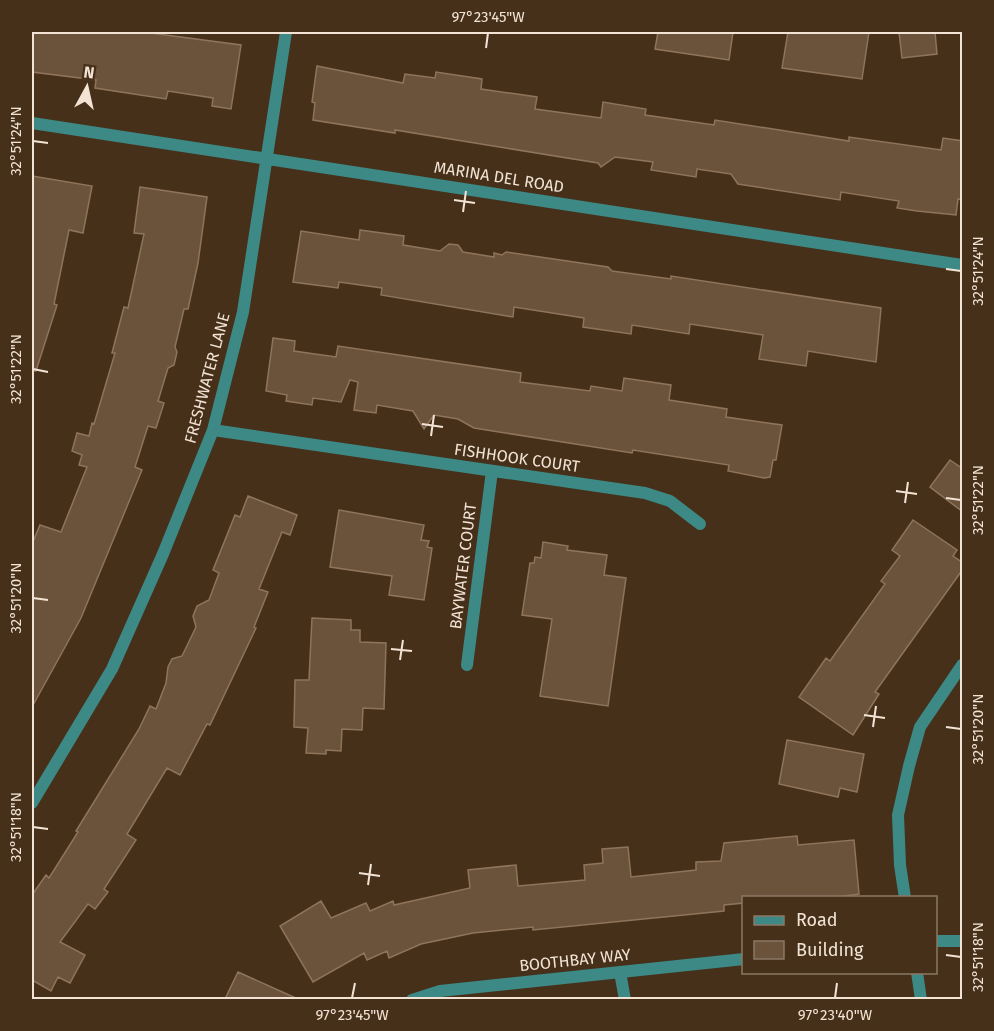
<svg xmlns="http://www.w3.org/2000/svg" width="994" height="1031" viewBox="0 0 994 1031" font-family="'Fira Sans',sans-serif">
<rect width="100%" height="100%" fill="#47301a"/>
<path fill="#6b523b" stroke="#8e745b" stroke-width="1.5" d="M 32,32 L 143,32 L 241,45 L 231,109 L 212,106 L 213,98 L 168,91 L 166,99 L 95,88 L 96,80 L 32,72 Z
M 658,32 L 733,32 L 729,60 L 655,49 Z
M 788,32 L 869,32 L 862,79 L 782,68 Z
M 899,32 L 935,32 L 937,54 L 902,58 Z
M 317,66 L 403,83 L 405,74 L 435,78 L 436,72 L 482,79 L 481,89 L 537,97 L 535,109 L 601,118 L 603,102 L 646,109 L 645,115 L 714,125 L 715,120 L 849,141 L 849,137 L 941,150 L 943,138 L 963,141 L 963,200 L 958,199 L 956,215 L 917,211 L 897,208 L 899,201 L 841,192 L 840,200 L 738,184 L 731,174 L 697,169 L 696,177 L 651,170 L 653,162 L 615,157 L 601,167 L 598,163 L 395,130 L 395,133 L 313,120 L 315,103 L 312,102 Z
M 32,176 L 92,186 L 83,233 L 69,230 L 54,304 L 57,305 L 36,371 L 32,371 Z
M 140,187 L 207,197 L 198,263 L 188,309 L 184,309 L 175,347 L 177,352 L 174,365 L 168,368 L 158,401 L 164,403 L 156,428 L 148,426 L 135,467 L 142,470 L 81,618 L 32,707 L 32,544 L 40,525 L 61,532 L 87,467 L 79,465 L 82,455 L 72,451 L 77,433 L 89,436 L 92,423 L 94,424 L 115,353 L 112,353 L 124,307 L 128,308 L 144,234 L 134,233 Z
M 360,230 L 404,236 L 403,245 L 440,251 L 449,244 L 458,245 L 463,252 L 494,257 L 494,253 L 502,255 L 506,252 L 608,267 L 612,271 L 671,279 L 671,276 L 881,308 L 876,362 L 808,351 L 806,366 L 759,359 L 763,335 L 690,324 L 689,334 L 632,325 L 631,334 L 583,327 L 584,318 L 514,307 L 513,317 L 381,295 L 382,288 L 339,282 L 338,288 L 293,282 L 301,231 L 359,240 Z
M 273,338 L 295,341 L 294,351 L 336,357 L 338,346 L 521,373 L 520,382 L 590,391 L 591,386 L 622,391 L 624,378 L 671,385 L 669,400 L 727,409 L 726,417 L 782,425 L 776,460 L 773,460 L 770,477 L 764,478 L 728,471 L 729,465 L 633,450 L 632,453 L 474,428 L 458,419 L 434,415 L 424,429 L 413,411 L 377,405 L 376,413 L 354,410 L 358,382 L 350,380 L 341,402 L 313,398 L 312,405 L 286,401 L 287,395 L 266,391 Z
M 950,460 L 963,469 L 963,512 L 930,487 Z
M 248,496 L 297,515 L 290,535 L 282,532 L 259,589 L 268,592 L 254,627 L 256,628 L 210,725 L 207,724 L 180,775 L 167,768 L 127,834 L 136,840 L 104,889 L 108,892 L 95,909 L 88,904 L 60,942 L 85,955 L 70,983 L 58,977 L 51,991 L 32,980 L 32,895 L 46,875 L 49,878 L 78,832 L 76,831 L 139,729 L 150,706 L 156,709 L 166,683 L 168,667 L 172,659 L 182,656 L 196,627 L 193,616 L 197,606 L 209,600 L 219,573 L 213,570 L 235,515 L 240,517 Z
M 339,510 L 424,525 L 421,540 L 429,541 L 427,547 L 432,548 L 424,600 L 389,595 L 392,576 L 330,567 Z
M 913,520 L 957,550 L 953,556 L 963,563 L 963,569 L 875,692 L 879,694 L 853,735 L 799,697 L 826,658 L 830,661 L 885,584 L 881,581 L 900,556 L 892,550 Z
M 543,542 L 568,546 L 567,550 L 607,555 L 604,575 L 626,578 L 608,706 L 540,696 L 552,619 L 522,615 L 530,563 L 534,563 L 535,557 L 541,558 Z
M 312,618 L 351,620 L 351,630 L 360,630 L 360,642 L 386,643 L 384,709 L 363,708 L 362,730 L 342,729 L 341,751 L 326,750 L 326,754 L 306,753 L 308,728 L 294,727 L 295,680 L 309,680 Z
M 787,740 L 864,754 L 857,792 L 840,788 L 838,797 L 779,784 Z
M 797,836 L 798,845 L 854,840 L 859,894 L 838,897 L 744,897 L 744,903 L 724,905 L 724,911 L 533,930 L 533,927 L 473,933 L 421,944 L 389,958 L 387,951 L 367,960 L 364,953 L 313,982 L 280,926 L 321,901 L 331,918 L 366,903 L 370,911 L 393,901 L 394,905 L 470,888 L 468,870 L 516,865 L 518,886 L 585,880 L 584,865 L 603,863 L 602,849 L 628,847 L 631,877 L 696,870 L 696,862 L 721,861 L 724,843 Z
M 238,972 L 298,999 L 225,999 Z"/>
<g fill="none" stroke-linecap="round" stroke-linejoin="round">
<path stroke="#3c8986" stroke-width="12" d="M 32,123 L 962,265
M 213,430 L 645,493 L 670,501 L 700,524
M 467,665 L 492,471
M 32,803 L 112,669 L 163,554 L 213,430 L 243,312 L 286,32
M 905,898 L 900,865 L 898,815 L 909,766 L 920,727 L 962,665
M 936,941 L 962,941
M 620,972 L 625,1000
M 917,972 L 921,1000
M 412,1000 L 440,991 L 744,959"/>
</g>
<path fill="none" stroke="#f2e3d5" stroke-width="2" d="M 486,48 L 488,33M 33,141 L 48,143M 454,200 L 475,203M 463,212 L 466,191M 946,269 L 961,271M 33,369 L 48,372M 422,424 L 443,427M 431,436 L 434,415M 896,491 L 917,494M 946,498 L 961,500M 905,503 L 908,482M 33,598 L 48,600M 391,649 L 412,651M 400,660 L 403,640M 864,715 L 885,718M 873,727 L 876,706M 946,727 L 961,729M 33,827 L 48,829M 359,873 L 380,876M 368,885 L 371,864M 946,955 L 961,957M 352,998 L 355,983M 835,998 L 837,983"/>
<g text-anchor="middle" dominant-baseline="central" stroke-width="4.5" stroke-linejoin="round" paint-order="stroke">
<g font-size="16" fill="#f2e3d5" stroke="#47301a">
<text transform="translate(499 177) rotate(9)">MARINA DEL ROAD</text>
<text transform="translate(207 378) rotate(-75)">FRESHWATER LANE</text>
<text transform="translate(517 458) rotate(8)">FISHHOOK COURT</text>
<text transform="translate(463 566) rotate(-83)">BAYWATER COURT</text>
<text transform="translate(575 960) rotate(-6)">BOOTHBAY WAY</text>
</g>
</g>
<rect width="994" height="1031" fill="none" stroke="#47301a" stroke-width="66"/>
<rect x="742" y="896" width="195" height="78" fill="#47301a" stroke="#8b7865" stroke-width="1.5"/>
<rect x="754" y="916" width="30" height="9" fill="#3c8986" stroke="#8b7865" stroke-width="1.5"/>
<text x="796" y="926" font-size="18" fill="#f2e3d5">Road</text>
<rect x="754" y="941" width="30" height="18" fill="#6b523b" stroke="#8b7865" stroke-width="1.5"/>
<text x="796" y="956" font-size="18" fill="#f2e3d5">Building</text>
<g transform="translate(87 87) rotate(8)" stroke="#47301a" stroke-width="4.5" paint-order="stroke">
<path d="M0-4.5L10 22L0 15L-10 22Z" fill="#f2e3d5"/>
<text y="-9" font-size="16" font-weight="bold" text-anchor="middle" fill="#f2e3d5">N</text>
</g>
<rect x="33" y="33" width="928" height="965" fill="none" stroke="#f2e3d5" stroke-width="2"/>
<g font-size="15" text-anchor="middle" fill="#f2e3d5">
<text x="488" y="22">97°23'45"W</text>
<text transform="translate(16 141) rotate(-90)" y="5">32°51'24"N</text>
<text transform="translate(978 271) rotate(-90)" y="5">32°51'24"N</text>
<text transform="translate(16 369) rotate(-90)" y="5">32°51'22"N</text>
<text transform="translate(978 500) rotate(-90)" y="5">32°51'22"N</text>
<text transform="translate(16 598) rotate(-90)" y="5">32°51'20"N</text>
<text transform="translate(978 729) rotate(-90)" y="5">32°51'20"N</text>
<text transform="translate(16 827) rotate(-90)" y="5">32°51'18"N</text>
<text transform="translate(978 957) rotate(-90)" y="5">32°51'18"N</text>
<text x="352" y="1020">97°23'45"W</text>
<text x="835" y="1020">97°23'40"W</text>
</g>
</svg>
